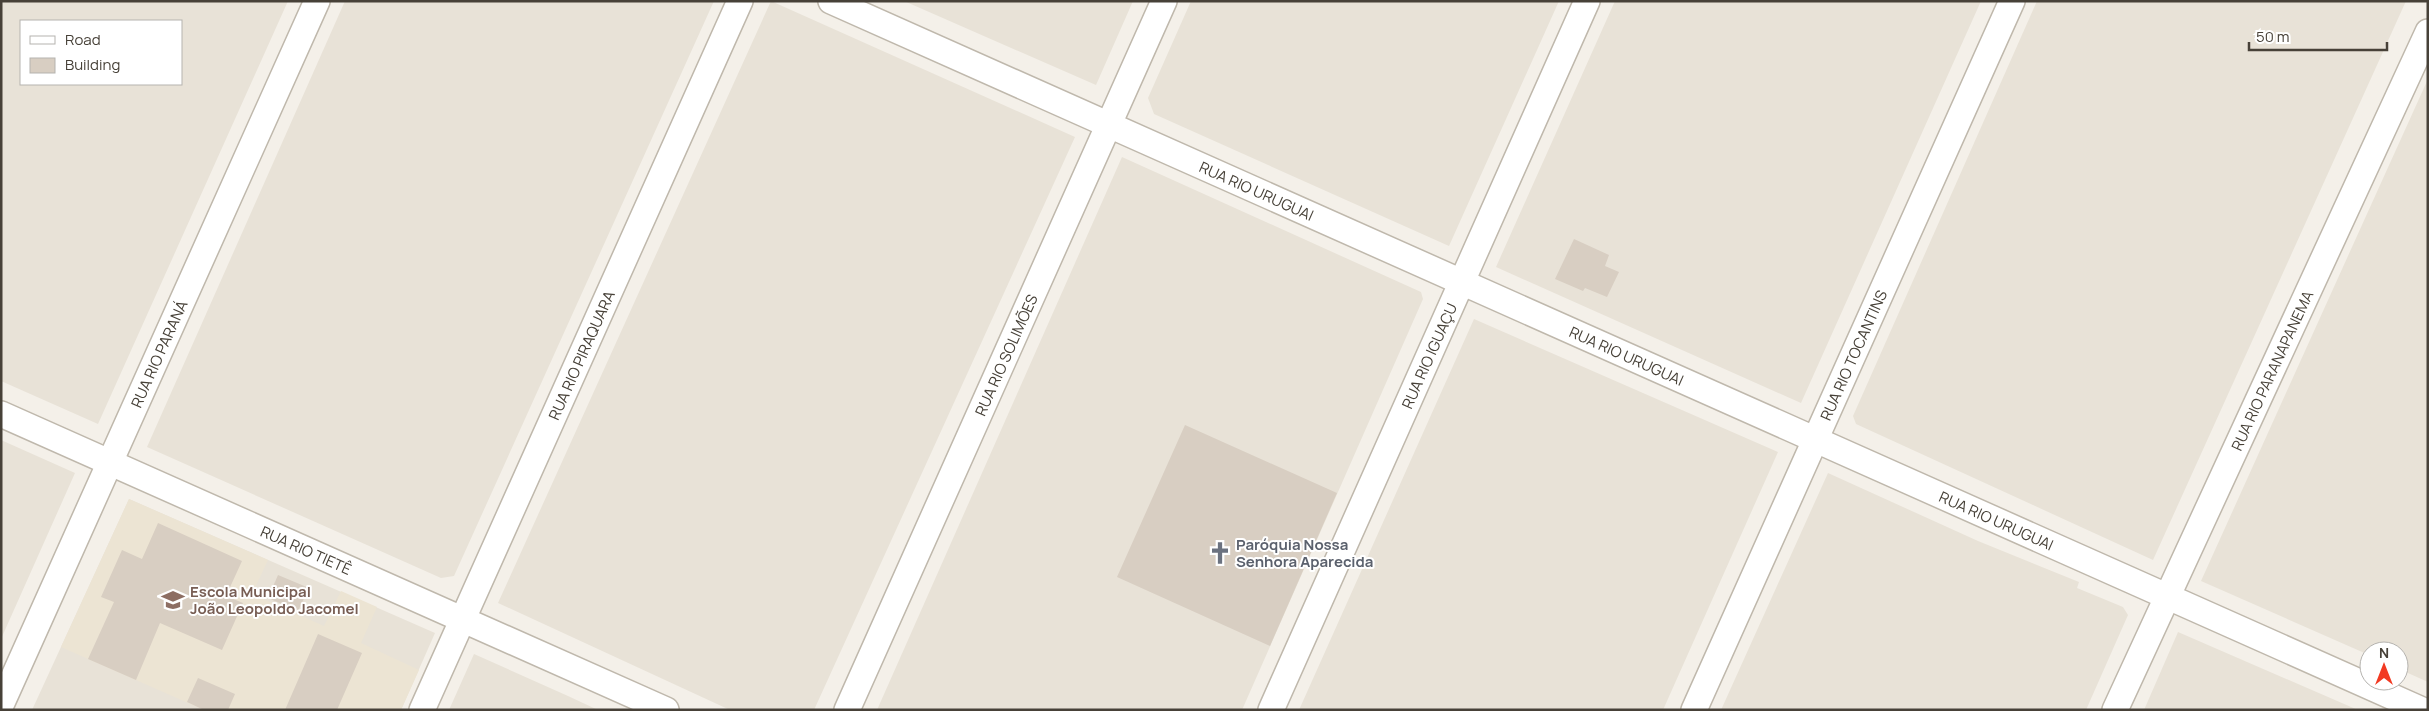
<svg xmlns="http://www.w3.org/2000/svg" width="2429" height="711" viewBox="0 0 2429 711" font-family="Manrope,sans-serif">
<rect width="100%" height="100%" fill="#f4f0e9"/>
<path fill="#e8e2d7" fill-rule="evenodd" d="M 1,1 L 288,1 L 98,424 L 1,381 ZM 21,21 L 181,21 L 181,84 L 21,84 Z
M 345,1 L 714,1 L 454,576 L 441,578 L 147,447 Z
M 771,1 L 1075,137 L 814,710 L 730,710 L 498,603 Z
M 904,1 L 1133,1 L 1096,85 Z
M 1191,1 L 1559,1 L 1449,246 L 1154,114 L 1148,98 Z
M 1615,1 L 1981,1 L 1801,403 L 1496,267 Z
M 2037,1 L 2406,1 L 2153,560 L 1856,424 L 1853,416 Z
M 2428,79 L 2428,682 L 2399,669 L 2399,651 L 2369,651 L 2369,655 L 2201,581 Z
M 1122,157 L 1421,292 L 1423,299 L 1242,710 L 877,710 Z
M 1474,319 L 1778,452 L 1663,710 L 1299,710 Z
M 1,440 L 75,473 L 1,639 Z
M 1828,473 L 1978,541 L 2079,582 L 2077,588 L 2123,607 L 2128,615 L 2086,710 L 1721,710 Z
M 129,499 L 435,633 L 401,710 L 32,710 Z
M 2178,632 L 2358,710 L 2144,710 Z
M 474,654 L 568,696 L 598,710 L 449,710 Z"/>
<path fill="#ece4d3" d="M 129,499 L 268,560 L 252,594 L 324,626 L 341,591 L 377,607 L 361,643 L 419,670 L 401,710 L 204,710 L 61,647 Z"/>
<path fill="#d8cec2" d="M 1574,239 L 1609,255 L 1605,266 L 1619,272 L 1607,297 L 1585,288 L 1583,291 L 1555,279 Z
M 1185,425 L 1337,493 L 1270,646 L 1117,577 Z
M 158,523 L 242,561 L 226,596 L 243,603 L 222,650 L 160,623 L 136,680 L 88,659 L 114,602 L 101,597 L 122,550 L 142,559 Z
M 278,575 L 309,588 L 298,611 L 268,598 Z
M 318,634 L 362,653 L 337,710 L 285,710 Z
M 198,678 L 235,694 L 228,710 L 204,710 L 187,702 Z"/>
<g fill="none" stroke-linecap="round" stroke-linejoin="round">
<defs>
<g id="minor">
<path id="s1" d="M 831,1 L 2422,710"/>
<path id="s2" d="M 1,414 L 666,710"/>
<path id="s3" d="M 1,705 L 317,1"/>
<path id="s4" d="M 422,710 L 740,1"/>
<path id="s5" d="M 847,710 L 1164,1"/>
<path id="s6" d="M 1271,710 L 1587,1"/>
<path id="s7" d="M 1694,710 L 2012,1"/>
<path id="s8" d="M 2115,710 L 2428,32"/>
</g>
</defs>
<use href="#minor" stroke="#bfb8ac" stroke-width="28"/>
<use href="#minor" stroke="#fff" stroke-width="25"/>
</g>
<defs>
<symbol id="church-bare" viewBox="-9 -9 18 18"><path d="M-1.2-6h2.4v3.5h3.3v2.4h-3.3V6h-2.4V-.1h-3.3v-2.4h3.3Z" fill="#6b7280" stroke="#fff" stroke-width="2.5" paint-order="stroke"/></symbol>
<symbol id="school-bare" viewBox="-9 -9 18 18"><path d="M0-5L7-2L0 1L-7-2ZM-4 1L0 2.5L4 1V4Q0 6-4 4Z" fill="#8d6e63" stroke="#fff" stroke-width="2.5" paint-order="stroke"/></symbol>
</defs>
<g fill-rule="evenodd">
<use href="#church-bare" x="1204" y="537" width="32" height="32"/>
<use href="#school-bare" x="157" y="584" width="32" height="32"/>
</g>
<g text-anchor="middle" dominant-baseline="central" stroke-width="4" stroke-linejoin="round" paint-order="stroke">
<g font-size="15" fill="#474138" stroke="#fff">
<text stroke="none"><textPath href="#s1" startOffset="466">RUA RIO URUGUAI</textPath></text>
<text stroke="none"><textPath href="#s3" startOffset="385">RUA RIO PARANÁ</textPath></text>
<text stroke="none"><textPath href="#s4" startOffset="389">RUA RIO PIRAQUARA</textPath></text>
<text stroke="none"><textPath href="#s5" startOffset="389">RUA RIO SOLIMÕES</textPath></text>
<text stroke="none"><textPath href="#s6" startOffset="388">RUA RIO IGUAÇU</textPath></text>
<text stroke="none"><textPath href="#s7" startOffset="389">RUA RIO TOCANTINS</textPath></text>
<text stroke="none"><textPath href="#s1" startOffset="871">RUA RIO URUGUAI</textPath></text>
<text stroke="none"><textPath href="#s8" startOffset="374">RUA RIO PARANAPANEMA</textPath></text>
<text stroke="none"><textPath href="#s1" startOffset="1276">RUA RIO URUGUAI</textPath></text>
<text stroke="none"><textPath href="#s2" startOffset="334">RUA RIO TIETÊ</textPath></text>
</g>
<g font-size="15" font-weight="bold" fill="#5b616d" stroke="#fff" text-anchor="start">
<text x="1236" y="544">Paróquia Nossa<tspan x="1236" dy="17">Senhora Aparecida</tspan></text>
</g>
<g font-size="15" font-weight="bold" fill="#785e54" stroke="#fff" text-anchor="start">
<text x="190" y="591">Escola Municipal<tspan x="190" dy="17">João Leopoldo Jacomel</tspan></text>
</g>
</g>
<rect width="2429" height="711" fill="none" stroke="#474138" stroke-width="5"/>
<rect x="20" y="20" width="162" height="65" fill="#ffffff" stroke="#b5b3af"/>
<rect x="30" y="36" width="25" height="8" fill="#ffffff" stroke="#b5b3af"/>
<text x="65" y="45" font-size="15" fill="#474138">Road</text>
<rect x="30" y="58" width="25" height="15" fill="#d8cec2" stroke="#b5b3af"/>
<text x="65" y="70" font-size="15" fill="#474138">Building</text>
<g transform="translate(2384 666)"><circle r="24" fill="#ffffff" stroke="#b5b3af"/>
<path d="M0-4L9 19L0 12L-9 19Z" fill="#f23a22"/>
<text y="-8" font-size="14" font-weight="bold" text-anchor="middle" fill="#474138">N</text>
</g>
<path d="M2249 42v8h138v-8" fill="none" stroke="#474138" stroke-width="2.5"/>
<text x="2256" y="42" font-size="15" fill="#474138" stroke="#ffffff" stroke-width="4" paint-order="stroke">50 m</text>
</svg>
